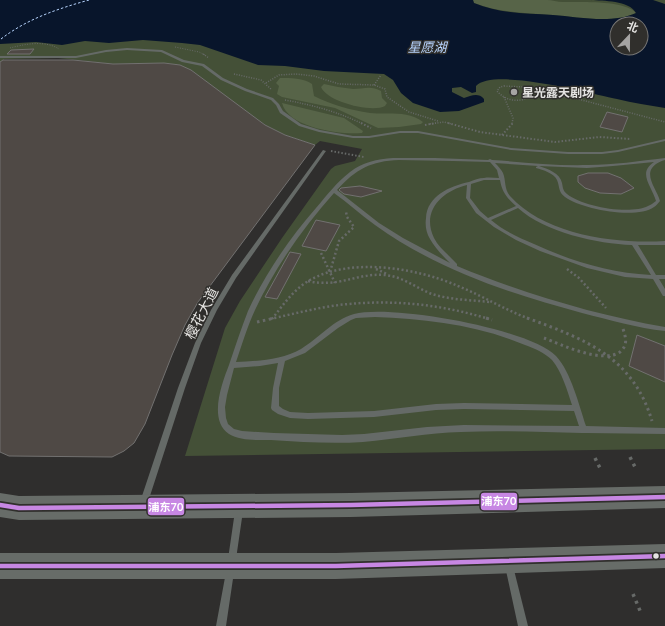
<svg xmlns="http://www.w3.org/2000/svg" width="665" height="626" viewBox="0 0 665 626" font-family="Lato,'Noto Sans SC',sans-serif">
<rect width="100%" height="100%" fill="#2f2e2d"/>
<path fill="#445037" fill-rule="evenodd" d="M 0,0 L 665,0 L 665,449 L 185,456 L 225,328 L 240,301 L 282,238 L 331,169 L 335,166 L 355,161 L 362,149 L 320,141 L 315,145 L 285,135 L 265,125 L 180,65 L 164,63 L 113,64 L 58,58 L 4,59 L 0,67 ZM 617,24 L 641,24 L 641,48 L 617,48 Z"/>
<path fill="#576448" d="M 473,0 C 498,0 523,0 547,0 C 552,0 557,2 563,2 C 580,2 626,0 636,13 C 612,24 578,17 553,15 C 526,13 500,13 474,3 Z
M 280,78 C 290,78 304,78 312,84 L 314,96 C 332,105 350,110 370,113 C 388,115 407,110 423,122 L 421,124 L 399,127 L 378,128 L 335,108 L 282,97 L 277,94 L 279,86 L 276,83 Z
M 324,84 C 333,86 343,88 353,89 C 363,89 371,85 381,91 L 382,98 L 387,103 L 385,106 C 372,113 327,102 321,87 Z
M 282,103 L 344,118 L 363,131 L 362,133 C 341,135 288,128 282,103 Z"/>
<path fill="#08152b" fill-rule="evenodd" d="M 0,0 L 473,0 L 474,3 C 500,14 526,13 553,15 C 578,17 613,24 636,13 C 629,0 603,1 591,0 L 653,0 L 665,4 L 665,108 C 649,105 633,103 617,99 C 592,94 494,67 476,86 L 476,92 L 472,93 L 461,87 L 452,88 L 452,92 L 464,98 C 471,96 478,92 484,99 L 484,102 L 459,111 L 440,112 L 413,103 L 401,93 L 393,80 L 384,74 L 324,71 L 285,66 L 258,65 L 200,45 L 182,43 L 143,40 L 109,43 L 85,41 L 62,45 L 36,42 L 0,44 ZM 617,24 L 641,24 L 641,48 L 617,48 Z"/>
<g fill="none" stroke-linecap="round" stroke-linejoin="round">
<path stroke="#b6d3fd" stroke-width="1" stroke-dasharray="2.5 2" stroke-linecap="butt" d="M 1,39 C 27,19 57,9 89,0"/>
</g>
<path fill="#4f4945" stroke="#727170" d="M 34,49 L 30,54 L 7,54 L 11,50 Z
M 3,60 L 73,60 L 113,64 L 164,63 L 180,65 L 191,70 L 265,125 L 285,135 L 315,145 L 198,302 L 185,325 L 172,355 L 145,424 L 134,443 L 124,451 L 112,457 L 9,456 L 0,452 L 0,62 Z
M 607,112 L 628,117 L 622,132 L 600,127 Z
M 588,173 L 608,173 L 621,178 L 634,188 L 621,194 L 600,193 L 585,188 L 578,182 L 578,176 Z
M 360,186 L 382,191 L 361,197 L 344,194 L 339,190 L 341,188 Z
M 316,220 L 340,225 L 326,251 L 302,246 Z
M 290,252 L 301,254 L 277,299 L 265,297 Z
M 637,335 L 665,346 L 665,382 L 629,366 Z"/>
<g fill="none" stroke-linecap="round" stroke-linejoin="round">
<path stroke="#676a68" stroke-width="1" stroke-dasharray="1 1.5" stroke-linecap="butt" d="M 175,47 L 199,52 L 205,55
M 10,48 C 25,44 45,40 59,49"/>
<path stroke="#676a68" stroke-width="1.5" stroke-dasharray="1 1.5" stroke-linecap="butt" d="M 203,54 L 209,58
M 234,74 L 261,80 L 272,90
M 266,83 L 279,75 L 296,74 L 314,76 L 339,84 L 374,85 L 385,89 L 387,97 L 409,112 L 438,121
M 374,85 L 381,75
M 504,86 L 524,87 L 531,95 C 521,104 505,101 497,91 L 500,87 Z
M 527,90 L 578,99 L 665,122
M 504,97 L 513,118 L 512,124
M 285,100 C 313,105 338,112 363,124
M 430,124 L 444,122 L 452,124"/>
<path stroke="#676a68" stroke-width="2" stroke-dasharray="1.5 2" stroke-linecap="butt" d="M 361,123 L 371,128
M 448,123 L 480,132 L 555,142 L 599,137 L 631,139
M 425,125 L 436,123
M 502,135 L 513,123
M 331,151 L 364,157"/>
<path stroke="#676a68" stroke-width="2.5" stroke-dasharray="2 2.5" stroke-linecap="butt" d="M 321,253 L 335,283
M 376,269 L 387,274
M 567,269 L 579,278 L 606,308
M 330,272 L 339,241 L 354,227 L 347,217 L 346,212
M 308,281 C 339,288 356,273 384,275 C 402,276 416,288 432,294 C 451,300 471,300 490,302
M 270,319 C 293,314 316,308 339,305 C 390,299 440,304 489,319
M 272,319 C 283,305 294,289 310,280 C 351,257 417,268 458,286 C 483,296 505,310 530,319"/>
<path stroke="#676a68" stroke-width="3" stroke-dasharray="2.5 3.5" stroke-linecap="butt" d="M 486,318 L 492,320
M 527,318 C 585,339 633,357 652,421
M 257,322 L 275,318
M 544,338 C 562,345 602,364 620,352 C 628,345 626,338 623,329"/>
<path stroke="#676a68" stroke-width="3.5" stroke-dasharray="3 4.5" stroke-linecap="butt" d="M 630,457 L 635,467
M 595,458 L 600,468
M 633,594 L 641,613"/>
<path fill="#656a67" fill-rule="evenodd" d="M 127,48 L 162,50 L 184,60 L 204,64 L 223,78 L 247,89 L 273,98 L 279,104 L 283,111 L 301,124 L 320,130 L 353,136 L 369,136 L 400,131 L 418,131 L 511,148 L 568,152 L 602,152 L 618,150 L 665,139 L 665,141 L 618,152 L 602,154 L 568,154 L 511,150 L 418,133 L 400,133 L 369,138 L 353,138 L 319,132 L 299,126 L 280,113 L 276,105 L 271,100 L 245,91 L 221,80 L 202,66 L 182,62 L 161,52 L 127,50 L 106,52 L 76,58 L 0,58 L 0,56 L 76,56 L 106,50 Z
M 323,150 L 326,151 L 236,278 L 217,310 L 201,343 L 185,388 L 148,502 L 147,505 L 144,506 L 141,505 L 140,502 L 178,388 L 195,343 L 211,310 L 232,275 Z
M 393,158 L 435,158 L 488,160 L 490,159 L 492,160 C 524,162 556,166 588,165 C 614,165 639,161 665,158 L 665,160 C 661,161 659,162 656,164 C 642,174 657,189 660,201 C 658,203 656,206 654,207 C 636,220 581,209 565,197 C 558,192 560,187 557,180 C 554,173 543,170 536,168 L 536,167 L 538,166 L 495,163 C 498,166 501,169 503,173 C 506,180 504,189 510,196 C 545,235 615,244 665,241 L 665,245 L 638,245 L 656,275 L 665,275 L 665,279 L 659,279 L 665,289 L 665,296 L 663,296 L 653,279 L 625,277 L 587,268 L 540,251 L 516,240 L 494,227 L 476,213 L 466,198 L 467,185 C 442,191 421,211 434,238 C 439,248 449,255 457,264 L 457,266 C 500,284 543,298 587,310 C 613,316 639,323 665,327 L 665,331 C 637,328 610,320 582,313 C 510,294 436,269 375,225 C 361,215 348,203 334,193 C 303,228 275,267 255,310 C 247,327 242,345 236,362 C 258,361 282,360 301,349 C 319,338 333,320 354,314 C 391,304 531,329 556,356 C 571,372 579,405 586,426 L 665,428 L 665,434 L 586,433 L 582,433 C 542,432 501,430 461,432 C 428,433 396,439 363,442 C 332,444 301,442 271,440 C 258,440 240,441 229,434 C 208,420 222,383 229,365 C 235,347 241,329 248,311 C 265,274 289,239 316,208 C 327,195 337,182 350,172 C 363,162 377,159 393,158 ZM 399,160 L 453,161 L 490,162 L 497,170 L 499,178 C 494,178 489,177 484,178 C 479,178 474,180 469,182 C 450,186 427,196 426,218 C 425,225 426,233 430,239 C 435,248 442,255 450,263 L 403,238 L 379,223 L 337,190 C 356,169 371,161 399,160 ZM 654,162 C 637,173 652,186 656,201 C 653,203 651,205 648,206 C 630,215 583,207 567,194 C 563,191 563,188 562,183 C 560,173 548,169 539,166 L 587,168 L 613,166 ZM 484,180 L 500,180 C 502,192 507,198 516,206 L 488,218 L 480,211 L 470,198 L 471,184 ZM 518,208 C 544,232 598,244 632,245 L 651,275 C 610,273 571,261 534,244 C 520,238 504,231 491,220 ZM 375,317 C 426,319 478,325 525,345 C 534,348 545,353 552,360 C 562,372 567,390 572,405 L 464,403 L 436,404 L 374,411 L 308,413 L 290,412 L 283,409 L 279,406 L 279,388 L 285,361 L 305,353 L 338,328 L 351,320 L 356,318 ZM 278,363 L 273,388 L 271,408 L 272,410 L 278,414 L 290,418 L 308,419 L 374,417 L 436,410 L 464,409 L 574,411 L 579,426 L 464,425 L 427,427 L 364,434 L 342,435 L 274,433 L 242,431 L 234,429 L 228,424 L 226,418 L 225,407 L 227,395 L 234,368 L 260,366 Z
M 239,507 L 242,508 L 243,511 L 236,559 L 235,562 L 232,563 L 229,562 L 228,559 L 235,511 L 236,508 Z
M 509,562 L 512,563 L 513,566 L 528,626 L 518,626 L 505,566 L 506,563 Z
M 230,568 L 233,569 L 234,572 L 226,626 L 216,626 L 226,572 L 227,569 Z"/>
<path fill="#676c68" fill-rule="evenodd" d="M 665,486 L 665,508 L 351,517 L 19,520 L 0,517 L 0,493 L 19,496 L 351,493 Z
M 665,544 L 665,568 L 336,579 L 0,579 L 0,553 L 336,553 Z"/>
<defs>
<path id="bus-1" d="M 0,505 L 19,508 L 351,505 L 665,497
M 0,566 L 336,566 L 665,556"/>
</defs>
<use href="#bus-1" stroke="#302f2c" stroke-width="8"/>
<use href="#bus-1" stroke="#c787e3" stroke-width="4.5"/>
</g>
<circle fill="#a5a4a3" stroke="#302f2c" stroke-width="1.5" cx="514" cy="92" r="4"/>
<circle fill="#e5e4e2" stroke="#302f2c" stroke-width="1.5" cx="656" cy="556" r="3.5"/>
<g text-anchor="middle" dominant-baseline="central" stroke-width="3" stroke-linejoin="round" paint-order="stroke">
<g font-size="12" font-weight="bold" fill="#e5e4e2" stroke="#302f2c" text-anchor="start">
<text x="522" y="92">星光露天剧场</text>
</g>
<g font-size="13" font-style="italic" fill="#b6d3fd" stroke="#302f2c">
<text x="427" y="47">星愿湖</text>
</g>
<g font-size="14" fill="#e5e4e2" stroke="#302f2c">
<text transform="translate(201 313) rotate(-63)">樱花大道</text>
</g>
</g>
<g stroke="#302f2c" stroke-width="1.5">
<rect x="480" y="492" width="38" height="19" rx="4" fill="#c787e3"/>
<rect x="147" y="497" width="38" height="19" rx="4" fill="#c787e3"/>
</g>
<g font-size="11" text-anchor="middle" font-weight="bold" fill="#fff">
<text x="499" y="505">浦东70</text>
<text x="166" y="511">浦东70</text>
</g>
<g transform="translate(629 36) rotate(22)"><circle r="19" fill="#302f2c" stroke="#787775"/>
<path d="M0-3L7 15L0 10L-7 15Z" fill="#a5a4a3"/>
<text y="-6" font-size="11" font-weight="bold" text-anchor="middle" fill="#e5e4e2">北</text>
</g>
</svg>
